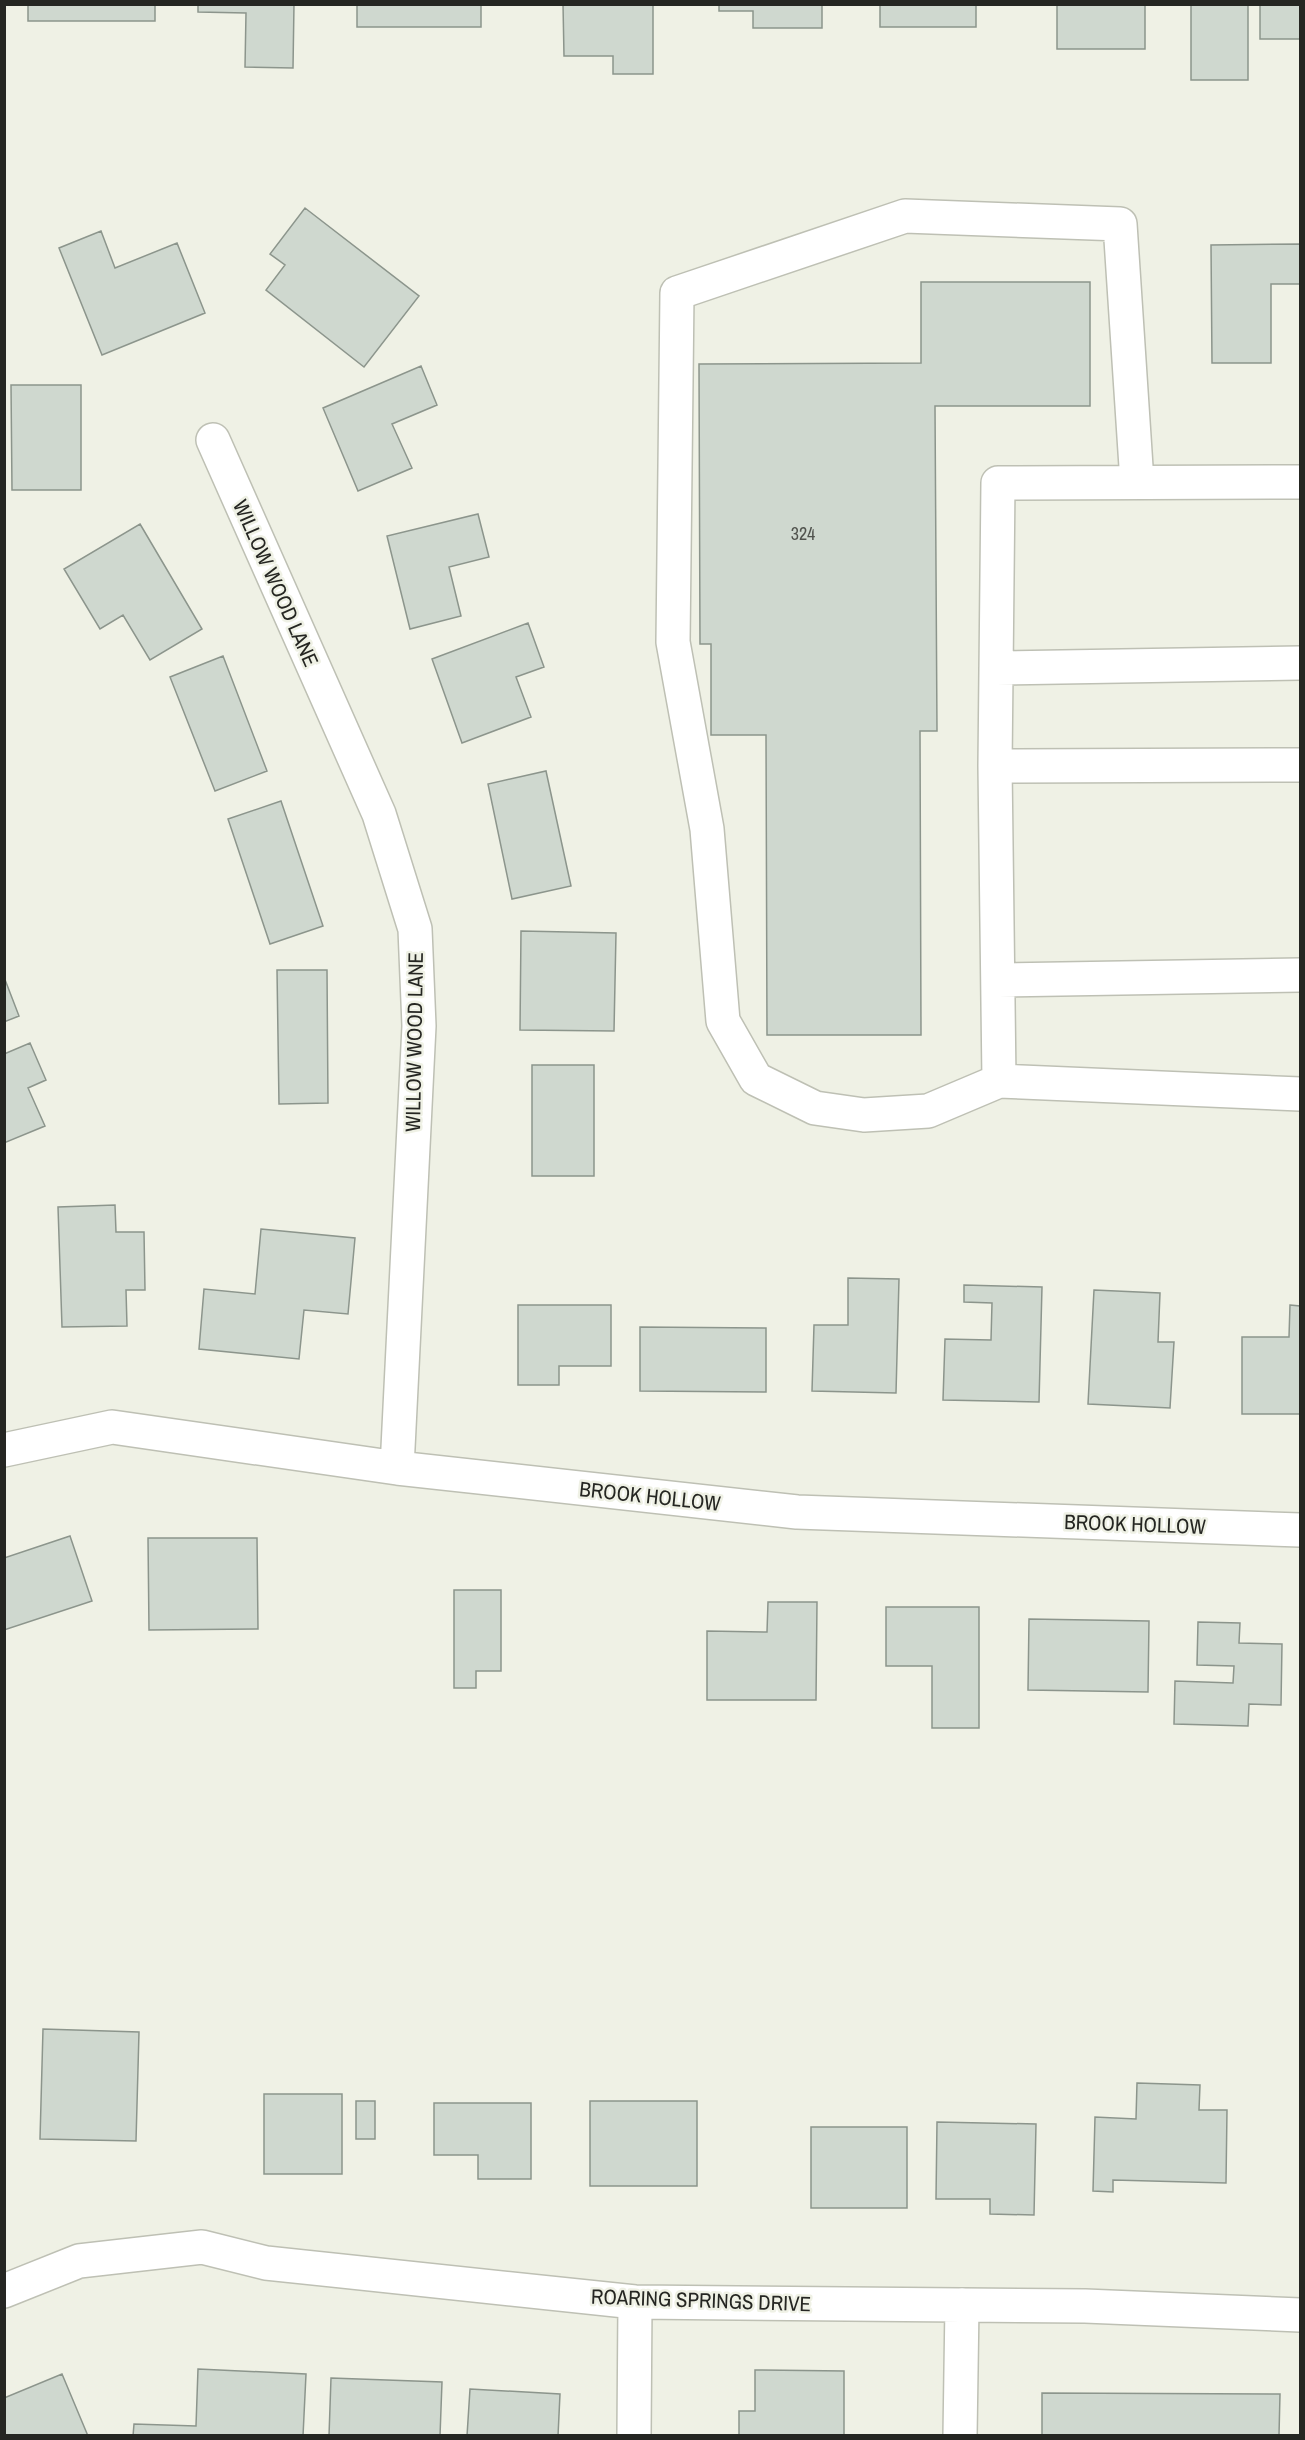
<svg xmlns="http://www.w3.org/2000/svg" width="1305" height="2440" viewBox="0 0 1305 2440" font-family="'Archivo Narrow',sans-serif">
<rect width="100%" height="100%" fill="#eff1e5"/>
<path fill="#cfd8cf" stroke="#8c958c" stroke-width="1.5" d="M 28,4 L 155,4 L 155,21 L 28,21 Z
M 198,4 L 294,4 L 293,68 L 245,67 L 246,13 L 198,12 Z
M 357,4 L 481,4 L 481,27 L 357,27 Z
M 563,4 L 653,4 L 653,74 L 613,74 L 613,56 L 564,56 Z
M 719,4 L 822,4 L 822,28 L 753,28 L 753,11 L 719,11 Z
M 880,4 L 976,4 L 976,27 L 880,27 Z
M 1057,4 L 1145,4 L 1145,49 L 1057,49 Z
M 1191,4 L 1248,4 L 1248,80 L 1191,80 Z
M 1260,4 L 1300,4 L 1300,39 L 1260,39 Z
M 305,208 L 419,296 L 364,367 L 266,290 L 285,265 L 270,254 Z
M 101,231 L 115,268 L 177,243 L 205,313 L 102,355 L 59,248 Z
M 1300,244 L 1300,284 L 1271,284 L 1271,363 L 1212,363 L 1211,245 Z
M 921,282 L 1090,282 L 1090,406 L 935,406 L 937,731 L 920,731 L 921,1035 L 767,1035 L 766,735 L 711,735 L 711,644 L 700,644 L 699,364 L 921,363 Z
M 421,366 L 437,405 L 392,424 L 412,468 L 358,491 L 323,408 Z
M 11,385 L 81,385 L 81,490 L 12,490 Z
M 478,514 L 489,557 L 449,567 L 461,616 L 410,629 L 387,536 Z
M 140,524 L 202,629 L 150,660 L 123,615 L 100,629 L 64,569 Z
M 528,623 L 544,667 L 516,677 L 531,717 L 462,743 L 432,659 Z
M 223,656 L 267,771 L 215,791 L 170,677 Z
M 546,771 L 571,886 L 512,899 L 488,784 Z
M 281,801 L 323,926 L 270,944 L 228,819 Z
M 521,931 L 616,933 L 614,1031 L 520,1030 Z
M 277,970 L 327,970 L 328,1103 L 279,1104 Z
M 4,977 L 19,1016 L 4,1022 Z
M 30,1043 L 46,1080 L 28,1088 L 45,1126 L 4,1143 L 4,1054 Z
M 532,1065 L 594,1065 L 594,1176 L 532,1176 Z
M 115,1205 L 116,1232 L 144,1232 L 145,1290 L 126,1290 L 127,1326 L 62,1327 L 58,1207 Z
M 261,1229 L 355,1238 L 348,1314 L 304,1310 L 299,1359 L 199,1349 L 204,1289 L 255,1294 Z
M 848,1278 L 899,1279 L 896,1393 L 812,1391 L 814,1325 L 848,1325 Z
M 964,1285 L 1042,1287 L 1039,1402 L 943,1400 L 945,1339 L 991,1340 L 992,1303 L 964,1302 Z
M 1094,1290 L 1160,1293 L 1158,1342 L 1174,1342 L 1170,1408 L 1088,1404 Z
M 518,1305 L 611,1305 L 611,1366 L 559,1366 L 559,1385 L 518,1385 Z
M 1290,1305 L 1300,1306 L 1300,1414 L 1242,1414 L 1242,1337 L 1289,1337 Z
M 640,1327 L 766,1328 L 766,1392 L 640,1391 Z
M 70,1536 L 92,1601 L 4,1630 L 4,1558 Z
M 148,1538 L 257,1538 L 258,1629 L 149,1630 Z
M 454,1590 L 501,1590 L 501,1671 L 476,1671 L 476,1688 L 454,1688 Z
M 768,1602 L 817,1602 L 816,1700 L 707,1700 L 707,1631 L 767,1632 Z
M 886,1607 L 979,1607 L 979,1728 L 932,1728 L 932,1666 L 886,1666 Z
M 1029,1619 L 1149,1621 L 1148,1692 L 1028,1690 Z
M 1198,1622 L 1240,1623 L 1239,1643 L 1282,1644 L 1281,1705 L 1249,1704 L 1248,1726 L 1174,1724 L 1175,1681 L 1233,1683 L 1234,1666 L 1197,1665 Z
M 43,2029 L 139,2032 L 136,2141 L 40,2139 Z
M 1137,2083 L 1200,2085 L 1199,2110 L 1227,2110 L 1226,2183 L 1113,2180 L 1113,2192 L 1093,2191 L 1095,2117 L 1136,2119 Z
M 264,2094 L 342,2094 L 342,2174 L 264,2174 Z
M 356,2101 L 375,2101 L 375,2139 L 356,2139 Z
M 590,2101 L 697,2101 L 697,2186 L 590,2186 Z
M 434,2103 L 531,2103 L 531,2179 L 478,2179 L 478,2155 L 434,2155 Z
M 937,2122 L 1036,2124 L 1034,2215 L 990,2214 L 990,2199 L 936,2199 Z
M 811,2127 L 907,2127 L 907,2208 L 811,2208 Z
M 198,2369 L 306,2374 L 303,2436 L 133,2436 L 134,2424 L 196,2426 Z
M 755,2370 L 844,2371 L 844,2436 L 739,2436 L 739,2411 L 755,2411 Z
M 62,2374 L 88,2436 L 4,2436 L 4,2398 Z
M 331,2378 L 442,2382 L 440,2436 L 329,2436 Z
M 470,2389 L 560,2394 L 558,2436 L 467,2436 Z
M 1042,2393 L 1280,2394 L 1279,2435 L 1042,2436 Z"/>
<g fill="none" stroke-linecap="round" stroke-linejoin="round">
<defs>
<path id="minor" d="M 213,440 L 379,814 L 415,929 L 419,1026 L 397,1468
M 1300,482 L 998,483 L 995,766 L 999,1081 L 1300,1094
M 996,668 L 1300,663
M 995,766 L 1300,765
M 998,980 L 1300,975
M 999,1081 L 928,1111 L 864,1115 L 815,1108 L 756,1079 L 723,1021 L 707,829 L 673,642 L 677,293 L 905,216 L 1120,224 L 1137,482
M 4,1450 L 112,1427 L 397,1468 L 797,1512 L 1300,1530
M 4,2291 L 79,2261 L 202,2247 L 266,2263 L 635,2302 L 1085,2306 L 1300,2315
M 634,2436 L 635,2302
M 960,2436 L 962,2305"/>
</defs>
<use href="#minor" stroke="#bec0b4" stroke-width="36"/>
<use href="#minor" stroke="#fff" stroke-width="33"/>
</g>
<g text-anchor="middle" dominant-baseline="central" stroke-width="5" stroke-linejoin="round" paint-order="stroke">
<g font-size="18" fill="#50524d">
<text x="803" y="533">324</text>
</g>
<g font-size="21" fill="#252622" stroke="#eff1e5">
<text transform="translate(276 583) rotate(66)">WILLOW WOOD LANE</text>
<text transform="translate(414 1042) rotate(-89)">WILLOW WOOD LANE</text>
<text transform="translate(650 1496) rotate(6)">BROOK HOLLOW</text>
<text transform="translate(1135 1524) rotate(2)">BROOK HOLLOW</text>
<text transform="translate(701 2300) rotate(2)">ROARING SPRINGS DRIVE</text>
</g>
</g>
<rect width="1305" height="2440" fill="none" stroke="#252622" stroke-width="12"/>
</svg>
